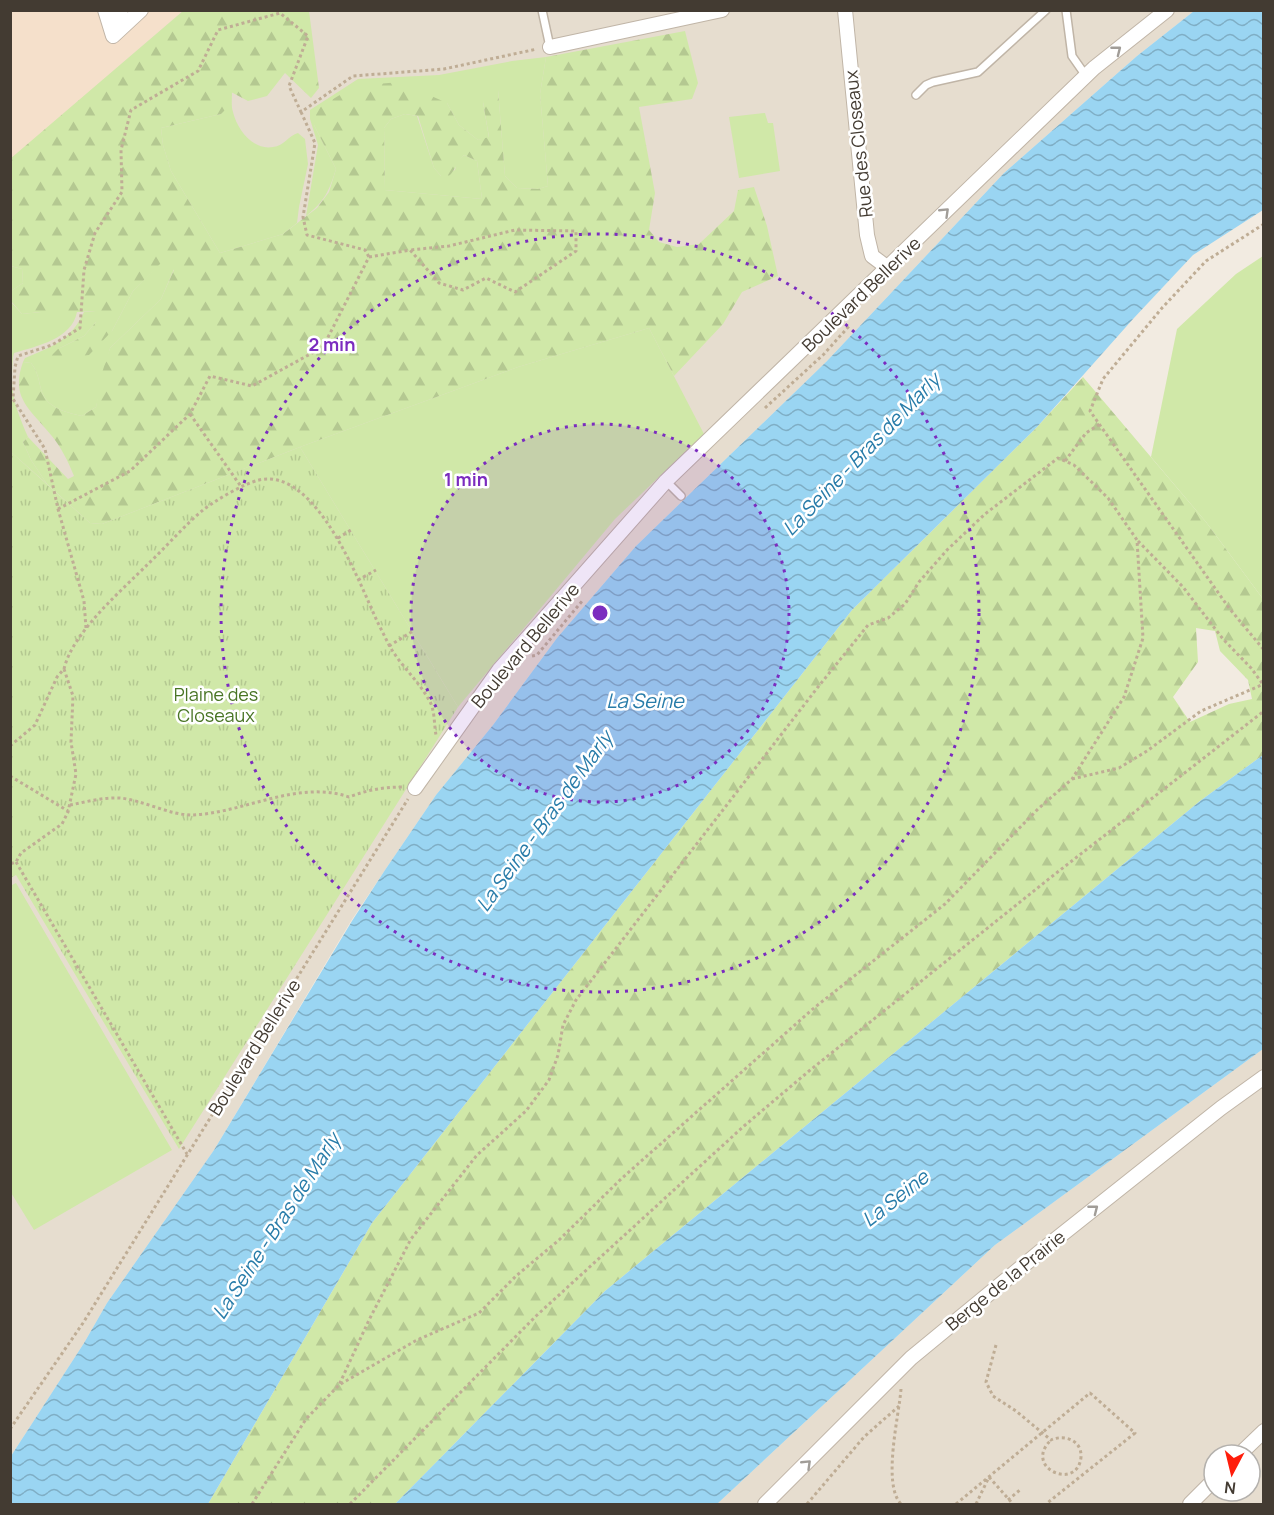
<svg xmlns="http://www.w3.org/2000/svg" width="1274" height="1515" viewBox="0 0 1274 1515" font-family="Manrope,sans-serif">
<defs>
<pattern id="forest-firs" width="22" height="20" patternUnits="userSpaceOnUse" patternTransform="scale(1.5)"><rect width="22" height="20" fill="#d0e8a8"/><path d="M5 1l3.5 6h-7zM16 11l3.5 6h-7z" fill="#b4c891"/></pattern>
<pattern id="park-tufts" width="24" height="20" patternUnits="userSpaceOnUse" patternTransform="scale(1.5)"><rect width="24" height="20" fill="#d0e8a8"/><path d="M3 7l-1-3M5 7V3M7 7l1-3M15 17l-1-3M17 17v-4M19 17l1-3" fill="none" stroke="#b4c891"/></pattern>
<pattern id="water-waves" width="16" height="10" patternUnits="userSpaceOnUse" patternTransform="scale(1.5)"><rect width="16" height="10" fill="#9ad5f2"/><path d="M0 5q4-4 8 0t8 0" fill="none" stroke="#7faec5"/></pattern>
</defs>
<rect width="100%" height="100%" fill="#f2ebe1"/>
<path fill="#e6ddcf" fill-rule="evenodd" d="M 11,11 L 1194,11 L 1137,56 L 1004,173 L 827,361 L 636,546 L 557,638 L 493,725 L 436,795 L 385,870 L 351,921 L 214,1150 L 107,1303 L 84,1343 L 11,1456 Z
M 1263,1049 L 1263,1504 L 717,1504 L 995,1245 ZM 1214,1455 L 1250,1455 L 1250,1491 L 1214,1491 Z"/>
<path fill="#f5e0cb" d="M 11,11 L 183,11 L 11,159 Z"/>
<path fill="#d0e8a8" d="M 546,57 L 540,94 L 548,186 L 538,189 L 517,188 L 505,176 L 498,90 L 483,102 L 489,138 L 478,140 L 459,125 L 447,103 L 314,125 L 336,169 C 329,191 325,201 306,216 L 318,145 L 310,119 L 310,110 L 358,79 L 439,75 L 512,61 Z
M 230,91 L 232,92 C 232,99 231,106 233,112 C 237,129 253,151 273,147 C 284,146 289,135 298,133 L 305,139 L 308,164 L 299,207 L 297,223 L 283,234 L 220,253 L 171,171 L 163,145 L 161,128 L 221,114 Z
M 765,113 L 768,123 L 773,123 L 780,171 L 739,178 L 729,117 Z
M 405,114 L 417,116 L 434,168 L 441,176 L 455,170 L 457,162 L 464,155 L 477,161 L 482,199 L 385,190 L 384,128 L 391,119 Z
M 1263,256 L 1263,599 L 1206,522 L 1151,457 L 1177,329 L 1236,274 Z
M 163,260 L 174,269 L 161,299 L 110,348 L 96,407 L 82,416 C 65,412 46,408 41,389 C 38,378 38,372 31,363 L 23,362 L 25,358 C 52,347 71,340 84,312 L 96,311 L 96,322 L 84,336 L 58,349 L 112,331 L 133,291 Z
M 10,266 L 22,269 L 23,283 L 11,291 Z
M 10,301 L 22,314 L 41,312 L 77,312 C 72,339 37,346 14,353 L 13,357 C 10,394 14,404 28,437 L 23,442 L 31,460 L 47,484 L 11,452 Z
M 649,328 L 704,434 L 615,519 L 458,707 L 300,447 L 518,367 Z
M 16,883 L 172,1150 L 34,1230 L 10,1191 L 10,886 Z"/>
<path fill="url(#forest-firs)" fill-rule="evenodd" d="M 183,11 L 309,11 L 319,88 L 311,98 L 285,73 L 267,96 L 248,101 L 231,92 L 229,106 L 221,114 L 161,128 L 163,145 L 171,171 L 220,253 L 283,234 L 317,208 L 329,192 L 336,169 L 314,125 L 317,109 L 343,93 L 377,84 L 400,82 L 447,103 L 459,125 L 478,140 L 489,137 L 483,102 L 486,87 L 498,90 L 505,176 L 517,188 L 538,189 L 548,186 L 540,94 L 546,57 L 685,31 L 698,83 L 692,99 L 639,107 L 655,193 L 649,230 L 659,242 L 677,247 L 699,244 L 734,211 L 738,190 L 754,187 L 767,226 L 778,276 L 742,292 L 723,324 L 674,376 L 649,328 L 518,367 L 300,447 L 102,524 L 90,523 L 47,484 L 31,460 L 23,442 L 28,437 L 68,479 L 74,476 C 68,461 61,447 51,435 C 30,409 10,398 23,362 L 31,363 C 38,372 38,378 41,389 C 46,408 65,412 82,416 L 96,407 L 101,376 L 110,348 L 161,299 L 174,270 L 163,261 L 133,291 L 112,331 L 89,355 L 54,363 L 50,357 L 58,349 L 84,336 L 96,322 L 96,311 L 61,313 L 41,312 L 22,314 L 11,301 L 11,291 L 23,283 L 22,269 L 11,266 L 10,159 ZM 405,114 L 418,116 L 434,168 L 441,176 L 449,176 C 456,169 457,162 464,155 L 477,161 L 482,199 L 385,190 L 384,128 L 391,119 Z
M 1083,377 L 1206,522 L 1263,599 L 1263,755 L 1200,801 L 605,1291 L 395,1504 L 208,1504 L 372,1223 L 852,610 L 1037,427 ZM 1196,628 L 1215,631 L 1220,651 L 1248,680 L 1252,699 L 1229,704 L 1190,722 L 1173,697 L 1198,662 Z"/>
<path fill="url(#park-tufts)" d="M 300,447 L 458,707 L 179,1149 L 16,875 L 11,878 L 11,452 L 90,523 L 102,524 Z"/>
<path fill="url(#water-waves)" d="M 1194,11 L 1263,11 L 1263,210 L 1193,255 L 1133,319 L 1037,427 L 852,610 L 372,1223 L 208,1504 L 11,1504 L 11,1456 L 84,1343 L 107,1303 L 214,1150 L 352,921 L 385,870 L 436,795 L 493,725 L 557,638 L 636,546 L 827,361 L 1004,173 L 1137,56 Z
M 1263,755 L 1263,1049 L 995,1245 L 717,1504 L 395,1504 L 605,1291 L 1200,801 Z"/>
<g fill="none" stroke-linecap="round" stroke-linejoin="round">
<defs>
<path id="service" d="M 542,10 L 550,47
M 1066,10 L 1072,56 L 1086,76
M 916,95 L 926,85 L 933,82 L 978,72 L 1046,10
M 666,481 L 681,496"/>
<path id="minor" d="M 105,10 L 113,36 L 141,10
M 845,10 L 867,235 L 872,256 L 888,268
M 109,22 L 121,10
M 550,47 L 722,10
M 415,788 L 499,670 L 666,481 L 1094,68 L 1167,10
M 1239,1455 L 1264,1431
M 765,1504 L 911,1358 L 1041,1251 L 1221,1108 L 1264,1077
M 1190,1504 L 1214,1480"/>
</defs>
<use href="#service" stroke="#c0b5a7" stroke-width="10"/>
<use href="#minor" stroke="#c0b5a7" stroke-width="16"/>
<path stroke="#bfad95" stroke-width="3" stroke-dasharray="3 3" stroke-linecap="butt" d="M 301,112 L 315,143 L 303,217 L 307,235 L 365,250 L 369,257
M 1264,224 L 1206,261 L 1162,308 L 1103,379 L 1090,411 L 1229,608 L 1264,650
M 369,257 L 410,250 L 439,283 L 463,290 L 486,278 L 515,292 L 576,251 L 576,231 L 515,230 L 449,246 L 410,250
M 765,408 L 824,354 L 850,325
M 190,414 L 242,488
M 1065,461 L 1086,433 L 1100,424
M 58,509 L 130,471 L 190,414 L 210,376 L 252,386 L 323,347 L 369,257
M 338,538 L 351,530
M 1138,541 L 1183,587 L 1223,639 L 1251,668 L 1262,683
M 358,580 L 376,570
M 86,628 L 84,601 L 58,509 L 45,449 L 13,399 L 15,367 L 18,356 L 52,345 L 80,328 L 84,270 L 95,233 L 122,192 L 121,150 L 131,110 L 198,71 L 218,30 L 280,13 L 308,36 L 289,86 L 301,112 L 353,76 L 444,69 L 537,49
M 389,646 L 413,631
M 532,656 L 537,655 L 583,600
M 64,669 C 72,633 122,590 148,564 C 166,547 184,526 203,510 C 216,500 243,484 259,480 C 316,467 359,582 377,621 C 381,629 385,637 389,645 C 400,665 418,680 429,700 C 435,709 434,725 436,735
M 10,746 L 35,725 L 57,677 L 64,669 L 73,696 L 71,742 L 76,774 L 68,812 L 62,824 L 21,853 L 16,862 L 10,864
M 10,776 L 68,811
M 1072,779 L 1119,768 L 1147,751 L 1201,711 L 1264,684
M 70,805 C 86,802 103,797 120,798 C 142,800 170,815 191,815 C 242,814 297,779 349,797 C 367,790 383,787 403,787
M 16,862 L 187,1154
M 996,1345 L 986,1382 L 993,1396 L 1016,1411 L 1051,1440 C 1064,1434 1082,1440 1081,1457 C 1078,1492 1022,1468 1051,1440
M 901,1389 C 899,1416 882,1484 901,1504
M 10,1429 L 83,1323 L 408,799
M 1008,1500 L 1021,1489
M 252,1504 L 306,1419 L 339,1385 L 417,1340 L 479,1313 L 516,1276 L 559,1240 L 621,1179 L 814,1008 L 945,904 L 1038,809 L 1072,779 L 1124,697 L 1143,638 L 1137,540 L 1108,498 L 1074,465 L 1058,458 L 985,514 L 947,550 L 919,582 L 905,604 L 888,618 L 868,625 L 818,687 L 576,1000 L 563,1025 L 558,1055 L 549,1080 L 526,1111 L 477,1155 L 411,1239 L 369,1320 L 339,1385
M 350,1504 L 536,1316 L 744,1126 L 809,1071 L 1050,878 L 1264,711
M 807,1504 L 864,1437 L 899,1406
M 956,1504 L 1090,1393 L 1135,1433 L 1046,1504
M 976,1504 L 989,1477 L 1013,1504"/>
<use href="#service" stroke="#fff" stroke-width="7"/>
<use href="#minor" stroke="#fff" stroke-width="14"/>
</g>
<defs><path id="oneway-chevron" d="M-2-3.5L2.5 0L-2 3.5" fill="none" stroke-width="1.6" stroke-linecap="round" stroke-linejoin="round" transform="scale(1.5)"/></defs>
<g stroke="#a19d98">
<use href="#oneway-chevron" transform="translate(1117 50) rotate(-38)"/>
<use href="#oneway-chevron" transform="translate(945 212) rotate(-44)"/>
<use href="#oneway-chevron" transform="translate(1094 1209) rotate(-38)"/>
<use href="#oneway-chevron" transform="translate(807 1464) rotate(-44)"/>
</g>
<circle cx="600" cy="613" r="189" fill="#7b2cbf" fill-opacity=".12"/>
<g fill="none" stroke="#7b2cbf" stroke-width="3" stroke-dasharray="3 6">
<circle cx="600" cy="613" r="189"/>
<circle cx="600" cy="613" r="379"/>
</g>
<g text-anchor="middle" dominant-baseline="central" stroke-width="5" stroke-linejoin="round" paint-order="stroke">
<g font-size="18" fill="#433b32" stroke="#fff">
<text transform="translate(858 144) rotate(-96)">Rue des Closeaux</text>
<text transform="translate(861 294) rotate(-44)">Boulevard Bellerive</text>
<text transform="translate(525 645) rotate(-50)">Boulevard Bellerive</text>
<text transform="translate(254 1047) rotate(-58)">Boulevard Bellerive</text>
<text transform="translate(1005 1280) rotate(-39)">Berge de la Prairie</text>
</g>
<g font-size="18" fill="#497525" stroke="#fff">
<text x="216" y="694">Plaine des<tspan x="216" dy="21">Closeaux</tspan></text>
</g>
<g font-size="20" font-style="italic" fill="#287ca9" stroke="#fff">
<text transform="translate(861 454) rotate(-46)">La Seine - Bras de Marly</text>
<text x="645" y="700">La Seine</text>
<text transform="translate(544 821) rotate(-54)">La Seine - Bras de Marly</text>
<text transform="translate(895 1198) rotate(-38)">La Seine</text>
<text transform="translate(276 1226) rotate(-57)">La Seine - Bras de Marly</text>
</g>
</g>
<circle cx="600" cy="613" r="9" fill="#7b2cbf" stroke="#fff" stroke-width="3"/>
<g font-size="18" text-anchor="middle" font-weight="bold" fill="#7b2cbf" stroke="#fff" stroke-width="5" stroke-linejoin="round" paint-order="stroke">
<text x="332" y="351">2 min</text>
<text x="466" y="486">1 min</text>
</g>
<rect width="1274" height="1515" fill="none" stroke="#433b32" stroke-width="24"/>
<g transform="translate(1232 1473) rotate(187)"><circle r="28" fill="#ffffff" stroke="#b4b1ad" stroke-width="1.5"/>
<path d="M0-4.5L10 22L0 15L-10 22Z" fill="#ff1d0b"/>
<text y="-9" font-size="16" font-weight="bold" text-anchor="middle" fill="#433b32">N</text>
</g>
</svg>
